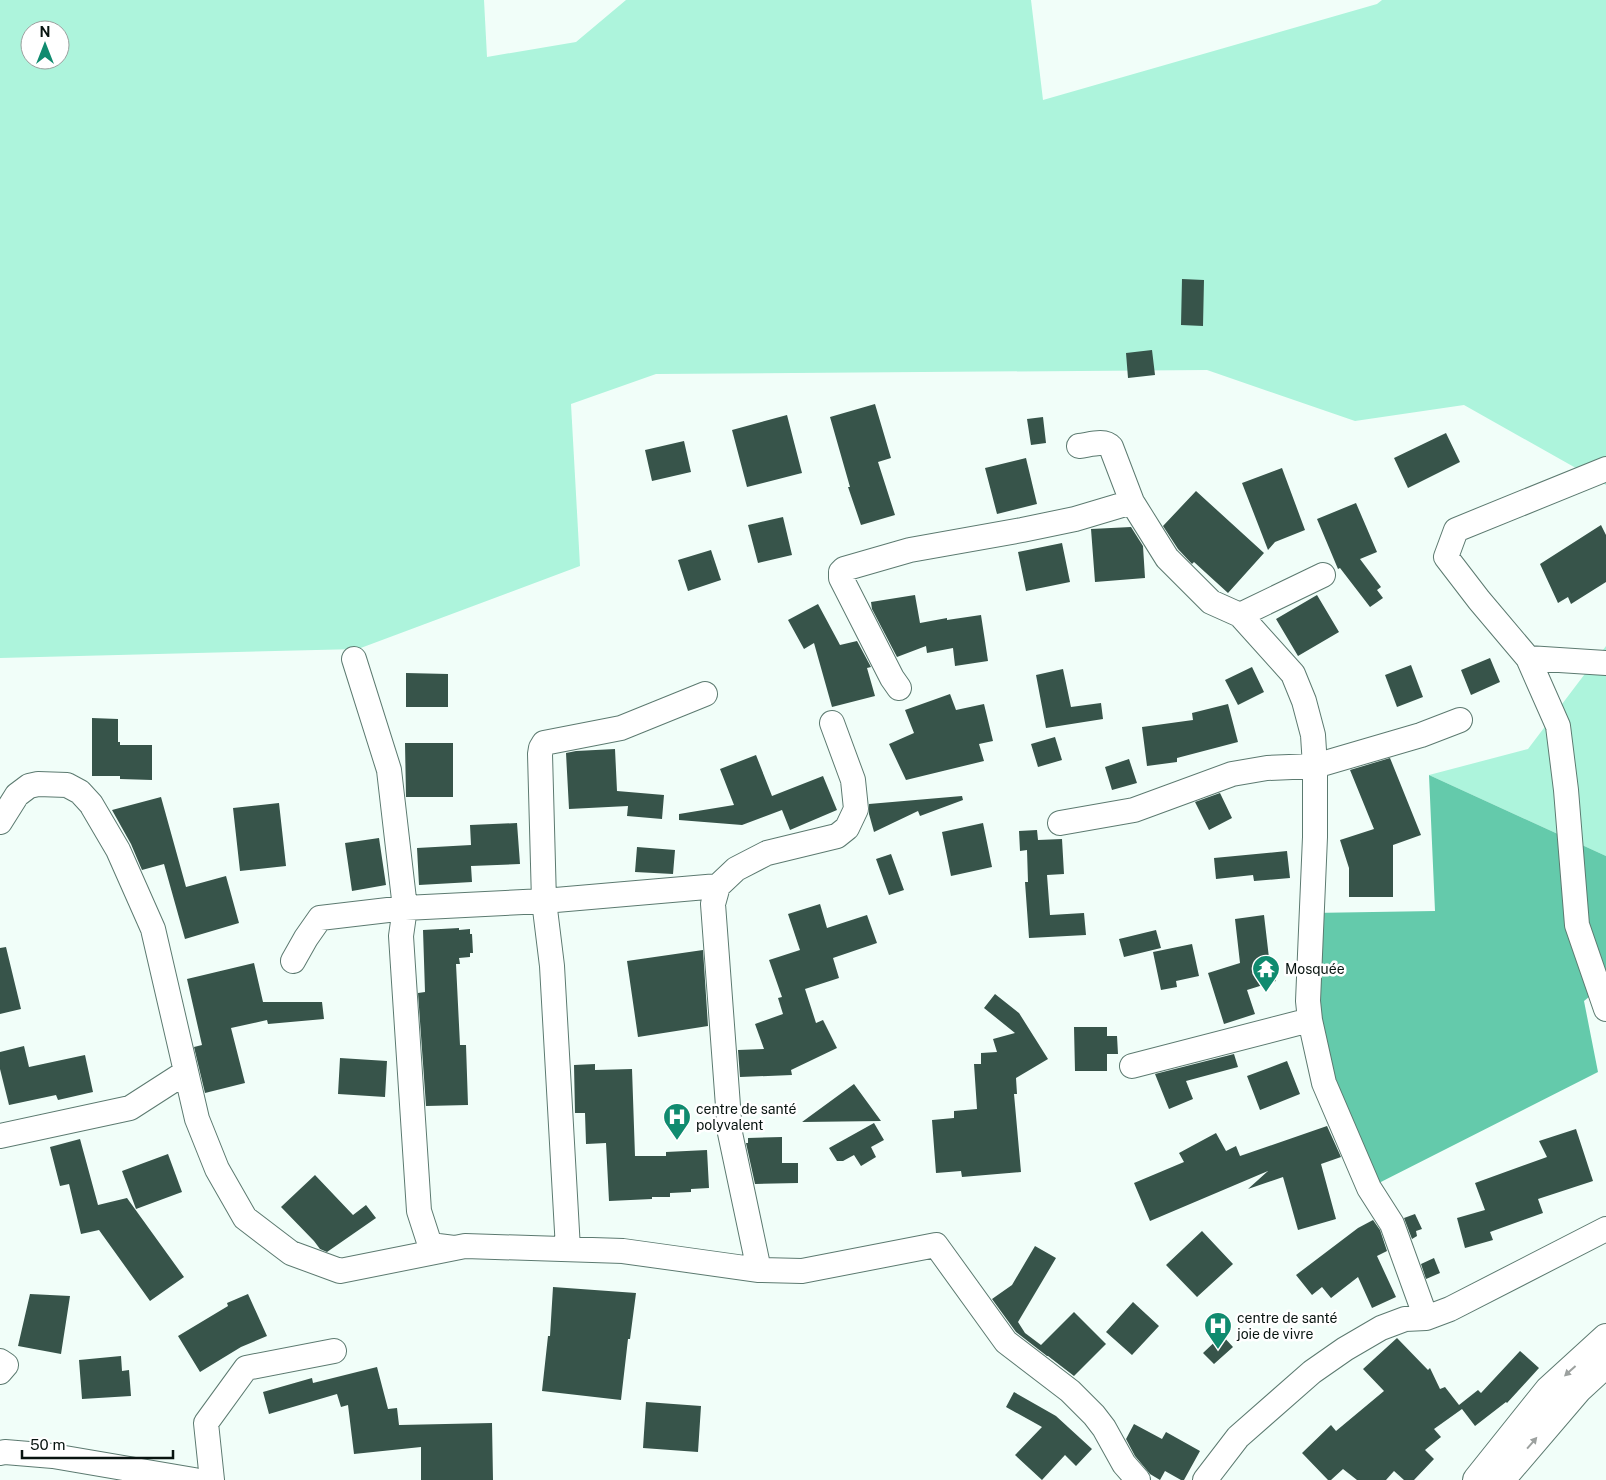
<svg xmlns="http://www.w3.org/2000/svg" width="1606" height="1480" viewBox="0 0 1606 1480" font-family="'Public Sans',sans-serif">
<rect width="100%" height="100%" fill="#f1fef9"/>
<path fill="#adf4dc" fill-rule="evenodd" d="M 0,0 L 484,0 L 487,57 L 576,42 L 626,0 L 1031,0 L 1043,100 L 1377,4 L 1382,0 L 1606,0 L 1606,485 L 1464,405 L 1355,421 L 1207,370 L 656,374 L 571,404 L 580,566 L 358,649 L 0,658 ZM 30,30 L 60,30 L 60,60 L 30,60 Z
M 1606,646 L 1606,856 L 1429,775 L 1528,749 Z"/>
<path fill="#64caab" d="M 1429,775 L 1606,856 L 1606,983 L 1584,1001 L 1598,1072 L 1369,1188 L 1324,1083 L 1311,913 L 1435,911 Z"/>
<path fill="#37544a" d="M 1182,279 L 1204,280 L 1203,326 L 1181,325 Z
M 1152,350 L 1155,375 L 1128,378 L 1126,353 Z
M 875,404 L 891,458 L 878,462 L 895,515 L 861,525 L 848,487 L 850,487 L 830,417 Z
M 787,415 L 802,473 L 747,487 L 732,430 Z
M 1043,417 L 1046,443 L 1031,445 L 1027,419 Z
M 1446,433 L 1460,462 L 1408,488 L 1394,458 Z
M 684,441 L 691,472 L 652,481 L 645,450 Z
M 1026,458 L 1037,504 L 997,514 L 985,468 Z
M 1282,468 L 1305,530 L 1275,542 L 1268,550 L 1242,483 Z
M 1196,491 L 1264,553 L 1228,593 L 1194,562 L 1192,564 L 1178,549 L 1163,526 Z
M 1356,503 L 1377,552 L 1360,559 L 1381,587 L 1377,590 L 1383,598 L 1370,607 L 1340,568 L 1338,569 L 1317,519 Z
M 783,517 L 792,555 L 758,563 L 748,525 Z
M 1601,525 L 1606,535 L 1606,582 L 1571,604 L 1568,597 L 1558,603 L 1540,564 Z
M 1131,527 L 1143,546 L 1145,578 L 1095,582 L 1091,529 Z
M 1062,543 L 1070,582 L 1026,591 L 1018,552 Z
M 711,550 L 721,580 L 688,591 L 678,560 Z
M 915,595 L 920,623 L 947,618 L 947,620 L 981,615 L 988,661 L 955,666 L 953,648 L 927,653 L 926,646 L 897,657 L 872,609 L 871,602 Z
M 1317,595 L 1339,632 L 1298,656 L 1276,619 Z
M 818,604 L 840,645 L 857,641 L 871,667 L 867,668 L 875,696 L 832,707 L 814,643 L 804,649 L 788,620 Z
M 1490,658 L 1500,682 L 1471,695 L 1461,670 Z
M 1411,665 L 1423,697 L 1397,707 L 1385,675 Z
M 1252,667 L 1264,692 L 1238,705 L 1225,680 Z
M 1063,669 L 1071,707 L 1101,703 L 1103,719 L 1046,728 L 1036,675 Z
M 406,673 L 448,674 L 448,707 L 406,707 Z
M 950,694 L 956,710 L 984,704 L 993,741 L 979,744 L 984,761 L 906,780 L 889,744 L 914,733 L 905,710 Z
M 1228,704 L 1238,742 L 1177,758 L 1177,762 L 1147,766 L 1142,727 L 1193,720 L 1192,713 Z
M 92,718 L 118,719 L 118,742 L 120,742 L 120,745 L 152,745 L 152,780 L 120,779 L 120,776 L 92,776 Z
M 1055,737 L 1062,760 L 1038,767 L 1031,744 Z
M 405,743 L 453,743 L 453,797 L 406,797 Z
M 615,749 L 617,791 L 664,795 L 662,819 L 627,816 L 628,806 L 569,809 L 566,753 L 576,751 Z
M 756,755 L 772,796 L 823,776 L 837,810 L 790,830 L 782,810 L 742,825 L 679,820 L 679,814 L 734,805 L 720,769 Z
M 1390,758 L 1421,835 L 1393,845 L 1393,897 L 1349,897 L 1349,868 L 1340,840 L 1374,829 L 1350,770 Z
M 1129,759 L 1137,783 L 1112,790 L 1105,767 Z
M 1220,793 L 1232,818 L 1209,830 L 1195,802 Z
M 962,796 L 963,800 L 920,816 L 918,811 L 874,832 L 869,814 L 869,804 Z
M 161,797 L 186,887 L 226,876 L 239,923 L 185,939 L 164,864 L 142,870 L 131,844 L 112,810 Z
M 279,803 L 286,866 L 240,871 L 233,808 Z
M 517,823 L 520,864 L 471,866 L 472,882 L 419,885 L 417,848 L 471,845 L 470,825 Z
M 983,823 L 992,867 L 951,876 L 942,832 Z
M 1037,830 L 1038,840 L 1062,839 L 1064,874 L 1047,875 L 1050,915 L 1084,913 L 1086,935 L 1029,938 L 1025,882 L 1028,882 L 1027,850 L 1020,851 L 1019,831 Z
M 379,838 L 386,885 L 352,891 L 345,843 Z
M 637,847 L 675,850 L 673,874 L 635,872 Z
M 1287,851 L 1290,878 L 1254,881 L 1253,875 L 1216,879 L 1214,858 Z
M 891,854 L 904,890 L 889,895 L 876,859 Z
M 820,904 L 827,928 L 867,915 L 877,943 L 833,958 L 839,978 L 805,989 L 816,1023 L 823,1020 L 837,1048 L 791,1070 L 792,1075 L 740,1077 L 738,1050 L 764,1049 L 755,1024 L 783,1014 L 778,998 L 782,997 L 769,960 L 800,950 L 788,914 Z
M 1264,915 L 1269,958 L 1276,981 L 1247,990 L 1255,1014 L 1224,1024 L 1208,973 L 1240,963 L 1235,919 Z
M 459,928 L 459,930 L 470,929 L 470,934 L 472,934 L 473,953 L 470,953 L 470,957 L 459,958 L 460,964 L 456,964 L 460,1045 L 466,1045 L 468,1105 L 426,1106 L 418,993 L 425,992 L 423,930 Z
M 1156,930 L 1161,948 L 1124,957 L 1119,939 Z
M 1192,944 L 1199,976 L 1176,981 L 1177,987 L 1161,990 L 1153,952 Z
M 6,947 L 21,1009 L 0,1014 L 0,948 Z
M 703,950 L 708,1026 L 638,1037 L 627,961 Z
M 254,963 L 263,1002 L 322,1002 L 324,1019 L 268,1024 L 267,1020 L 231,1028 L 245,1083 L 205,1093 L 194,1047 L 202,1045 L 187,979 Z
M 995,994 L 1019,1013 L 1048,1059 L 1016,1078 L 1017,1094 L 1014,1094 L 1021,1172 L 962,1177 L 961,1171 L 936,1173 L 932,1120 L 954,1118 L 954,1111 L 977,1109 L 974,1064 L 981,1064 L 981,1053 L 997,1052 L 993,1039 L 1015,1033 L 984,1008 Z
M 1074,1027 L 1107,1027 L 1107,1036 L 1117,1036 L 1118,1054 L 1107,1054 L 1107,1071 L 1075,1071 Z
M 24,1046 L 29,1067 L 85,1055 L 93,1092 L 58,1100 L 56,1095 L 9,1105 L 0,1069 L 0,1052 Z
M 1234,1054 L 1238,1067 L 1186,1081 L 1193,1099 L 1169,1109 L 1155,1074 Z
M 340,1058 L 387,1061 L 385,1097 L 338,1094 Z
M 1287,1061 L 1300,1094 L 1260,1110 L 1247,1076 Z
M 595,1064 L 595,1070 L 632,1069 L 635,1156 L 666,1156 L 666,1152 L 707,1150 L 709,1188 L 691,1189 L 691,1192 L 670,1193 L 670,1197 L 652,1197 L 652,1199 L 609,1201 L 606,1143 L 586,1144 L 585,1113 L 575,1113 L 574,1065 Z
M 854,1084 L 881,1121 L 802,1122 Z
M 874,1123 L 884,1140 L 871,1147 L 876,1157 L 861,1166 L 854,1155 L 843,1161 L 837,1161 L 829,1148 Z
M 1327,1126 L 1341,1157 L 1321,1164 L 1336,1219 L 1298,1230 L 1283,1177 L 1248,1189 L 1268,1171 L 1150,1221 L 1134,1183 L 1184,1162 L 1179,1153 L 1216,1133 L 1226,1151 L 1236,1146 L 1240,1156 Z
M 1576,1129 L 1593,1181 L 1538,1199 L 1543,1213 L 1490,1232 L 1493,1240 L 1465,1248 L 1457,1218 L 1485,1210 L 1475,1183 L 1547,1157 L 1539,1141 Z
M 782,1137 L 782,1163 L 798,1163 L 798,1183 L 755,1184 L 746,1143 L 748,1143 L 748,1138 Z
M 80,1139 L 98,1205 L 127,1198 L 184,1277 L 150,1301 L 99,1230 L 81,1234 L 69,1184 L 60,1186 L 50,1147 Z
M 168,1154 L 182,1192 L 136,1209 L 122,1171 Z
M 315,1175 L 353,1215 L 366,1205 L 376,1218 L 327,1252 L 320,1249 L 314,1241 L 281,1207 Z
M 1415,1214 L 1422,1229 L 1416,1231 L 1417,1236 L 1412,1239 L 1404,1218 Z
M 1373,1220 L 1380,1230 L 1387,1251 L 1377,1256 L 1396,1297 L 1372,1308 L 1358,1277 L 1331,1298 L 1322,1287 L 1312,1295 L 1296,1275 L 1358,1228 Z
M 1202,1231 L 1233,1264 L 1197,1297 L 1166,1265 Z
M 1035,1246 L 1056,1258 L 1018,1322 L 1025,1333 L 1041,1345 L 1074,1312 L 1106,1344 L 1074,1376 L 1048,1356 L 1047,1356 L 1016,1332 L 992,1299 L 1012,1285 Z
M 1434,1258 L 1440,1273 L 1426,1279 L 1421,1264 Z
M 553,1287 L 636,1293 L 630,1339 L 628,1339 L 621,1400 L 542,1391 L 548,1336 L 550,1336 Z
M 30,1294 L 70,1296 L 61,1354 L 18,1346 Z
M 248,1294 L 267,1336 L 241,1347 L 200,1372 L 178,1336 L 228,1306 L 227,1303 Z
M 1133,1302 L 1159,1326 L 1132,1355 L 1106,1332 Z
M 1222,1335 L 1233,1347 L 1214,1364 L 1203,1353 Z
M 1397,1338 L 1428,1370 L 1430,1368 L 1440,1389 L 1445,1387 L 1459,1405 L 1478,1390 L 1481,1393 L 1520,1351 L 1539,1368 L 1507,1403 L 1506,1402 L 1475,1426 L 1462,1409 L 1434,1429 L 1441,1437 L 1425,1450 L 1434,1459 L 1414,1480 L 1404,1480 L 1394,1471 L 1386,1480 L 1357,1480 L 1343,1469 L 1331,1480 L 1328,1480 L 1302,1453 L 1331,1425 L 1336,1431 L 1384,1391 L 1363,1369 Z
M 121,1356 L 122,1371 L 129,1370 L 131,1396 L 82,1399 L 79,1360 Z
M 377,1367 L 388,1409 L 397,1408 L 399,1425 L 492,1423 L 493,1480 L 421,1480 L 421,1447 L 354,1454 L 348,1405 L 341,1407 L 337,1394 L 269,1414 L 263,1392 L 312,1378 L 313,1383 Z
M 1014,1392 L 1056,1416 L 1092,1449 L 1076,1466 L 1065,1455 L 1042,1480 L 1015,1455 L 1042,1427 L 1006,1407 Z
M 646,1402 L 701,1406 L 698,1452 L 643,1448 Z
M 1134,1424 L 1162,1439 L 1166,1432 L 1200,1451 L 1184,1480 L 1181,1480 L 1165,1471 L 1160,1480 L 1150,1474 L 1135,1456 L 1126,1439 Z"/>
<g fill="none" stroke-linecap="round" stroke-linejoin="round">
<defs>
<path id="street" d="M 1079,446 C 1089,445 1104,439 1111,447 L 1132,502 L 1167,558 L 1211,602 L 1240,615 L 1293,674 L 1304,701 L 1313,735 L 1315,766 L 1315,837 L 1308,1001 L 1310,1020 L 1324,1083 L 1369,1188 L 1392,1224 L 1426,1318
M 1606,469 L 1456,530 L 1446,557 L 1479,600 L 1528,658 L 1558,726 L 1566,790 L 1577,925 L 1606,1009
M 1240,615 L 1323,575
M 1528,658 L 1606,663
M 899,688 L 892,678 L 841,578 L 841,572 L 844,569 L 910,550 L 1022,530 L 1075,519 L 1132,502
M 705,694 L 621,728 L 544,743 L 541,748 L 540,754 L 544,901 L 718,886
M 0,822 L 17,795 L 29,786 L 38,784 L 67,785 L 80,792 L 91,804 L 118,850 L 153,929 L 197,1119 L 217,1169 L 245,1218 L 291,1253 L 340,1271 L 465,1246 L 623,1251 L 759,1270 L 802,1271 L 936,1245 L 1006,1342 L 1070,1391 L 1094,1415 L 1104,1428 L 1124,1464 L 1138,1480
M 1060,823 L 1134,810 L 1232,774 L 1267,768 L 1315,766 L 1421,735 L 1460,720
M 293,961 L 306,938 L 320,918 L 405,908 L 389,770 L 354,659
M 1132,1066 L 1310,1020
M 0,1136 L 130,1108 L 186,1072
M 454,1248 L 430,1245 L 419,1211 L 401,936 L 405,908 L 544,901 L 552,966 L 568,1249
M 759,1270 L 730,1133 L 713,904 L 718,886 L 736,869 L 767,853 L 837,836 L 847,828 L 856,809 L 853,780 L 832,723
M 0,1361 L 6,1365 L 0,1372
M 0,1453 L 5,1452 L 53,1456 L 194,1480
M 212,1480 L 206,1423 L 246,1368 L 334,1351
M 1205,1480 L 1238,1437 L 1312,1372 L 1345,1349 L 1381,1328 L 1405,1319 L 1426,1318 L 1450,1309 L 1606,1229"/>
<path id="secondary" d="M 1501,1479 L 1578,1389 L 1603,1366
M 1477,1480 L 1549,1390 L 1606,1338"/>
</defs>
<use href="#street" stroke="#5c7a70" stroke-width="26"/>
<use href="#secondary" stroke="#5c7a70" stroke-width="30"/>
<use href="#street" stroke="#fff" stroke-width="24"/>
<use href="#secondary" stroke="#fff" stroke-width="28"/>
</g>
<defs><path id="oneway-solid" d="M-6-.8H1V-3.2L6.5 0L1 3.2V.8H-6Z" transform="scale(1.25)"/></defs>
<g fill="#9ca19f">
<use href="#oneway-solid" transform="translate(1570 1371) rotate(138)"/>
<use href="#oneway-solid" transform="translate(1532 1443) rotate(-49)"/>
</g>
<defs>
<symbol id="temple-pin" viewBox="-11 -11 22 30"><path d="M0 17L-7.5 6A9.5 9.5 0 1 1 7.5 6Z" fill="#108b6f" stroke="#fff"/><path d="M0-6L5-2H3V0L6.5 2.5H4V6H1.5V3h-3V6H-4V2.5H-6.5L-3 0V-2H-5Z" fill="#fff"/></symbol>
<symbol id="hospital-pin" viewBox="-11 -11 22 30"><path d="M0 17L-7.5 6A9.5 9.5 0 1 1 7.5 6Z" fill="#108b6f" stroke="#fff"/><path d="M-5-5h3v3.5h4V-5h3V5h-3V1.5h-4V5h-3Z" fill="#fff"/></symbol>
</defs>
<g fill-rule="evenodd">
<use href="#temple-pin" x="1250" y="953" width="32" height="43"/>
<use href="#hospital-pin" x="661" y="1101" width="32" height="43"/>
<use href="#hospital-pin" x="1202" y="1310" width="32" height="43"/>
</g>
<g text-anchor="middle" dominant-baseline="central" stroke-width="5" stroke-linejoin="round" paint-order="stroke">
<g font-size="14" fill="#081410" stroke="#fff" text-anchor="start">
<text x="1285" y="969">Mosquée</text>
<text x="696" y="1109">centre de santé<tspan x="696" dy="16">polyvalent</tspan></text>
<text x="1237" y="1318">centre de santé<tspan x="1237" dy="16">joie de vivre</tspan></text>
</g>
</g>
<g transform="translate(45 45)"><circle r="24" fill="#ffffff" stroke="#9ca19f"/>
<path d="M0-4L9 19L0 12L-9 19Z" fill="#108b6f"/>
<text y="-8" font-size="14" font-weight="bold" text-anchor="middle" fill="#081410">N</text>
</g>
<path d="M22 1450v8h151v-8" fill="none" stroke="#081410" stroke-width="2.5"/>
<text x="30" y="1450" font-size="15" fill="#081410" stroke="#ffffff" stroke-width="4" paint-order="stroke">50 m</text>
</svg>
